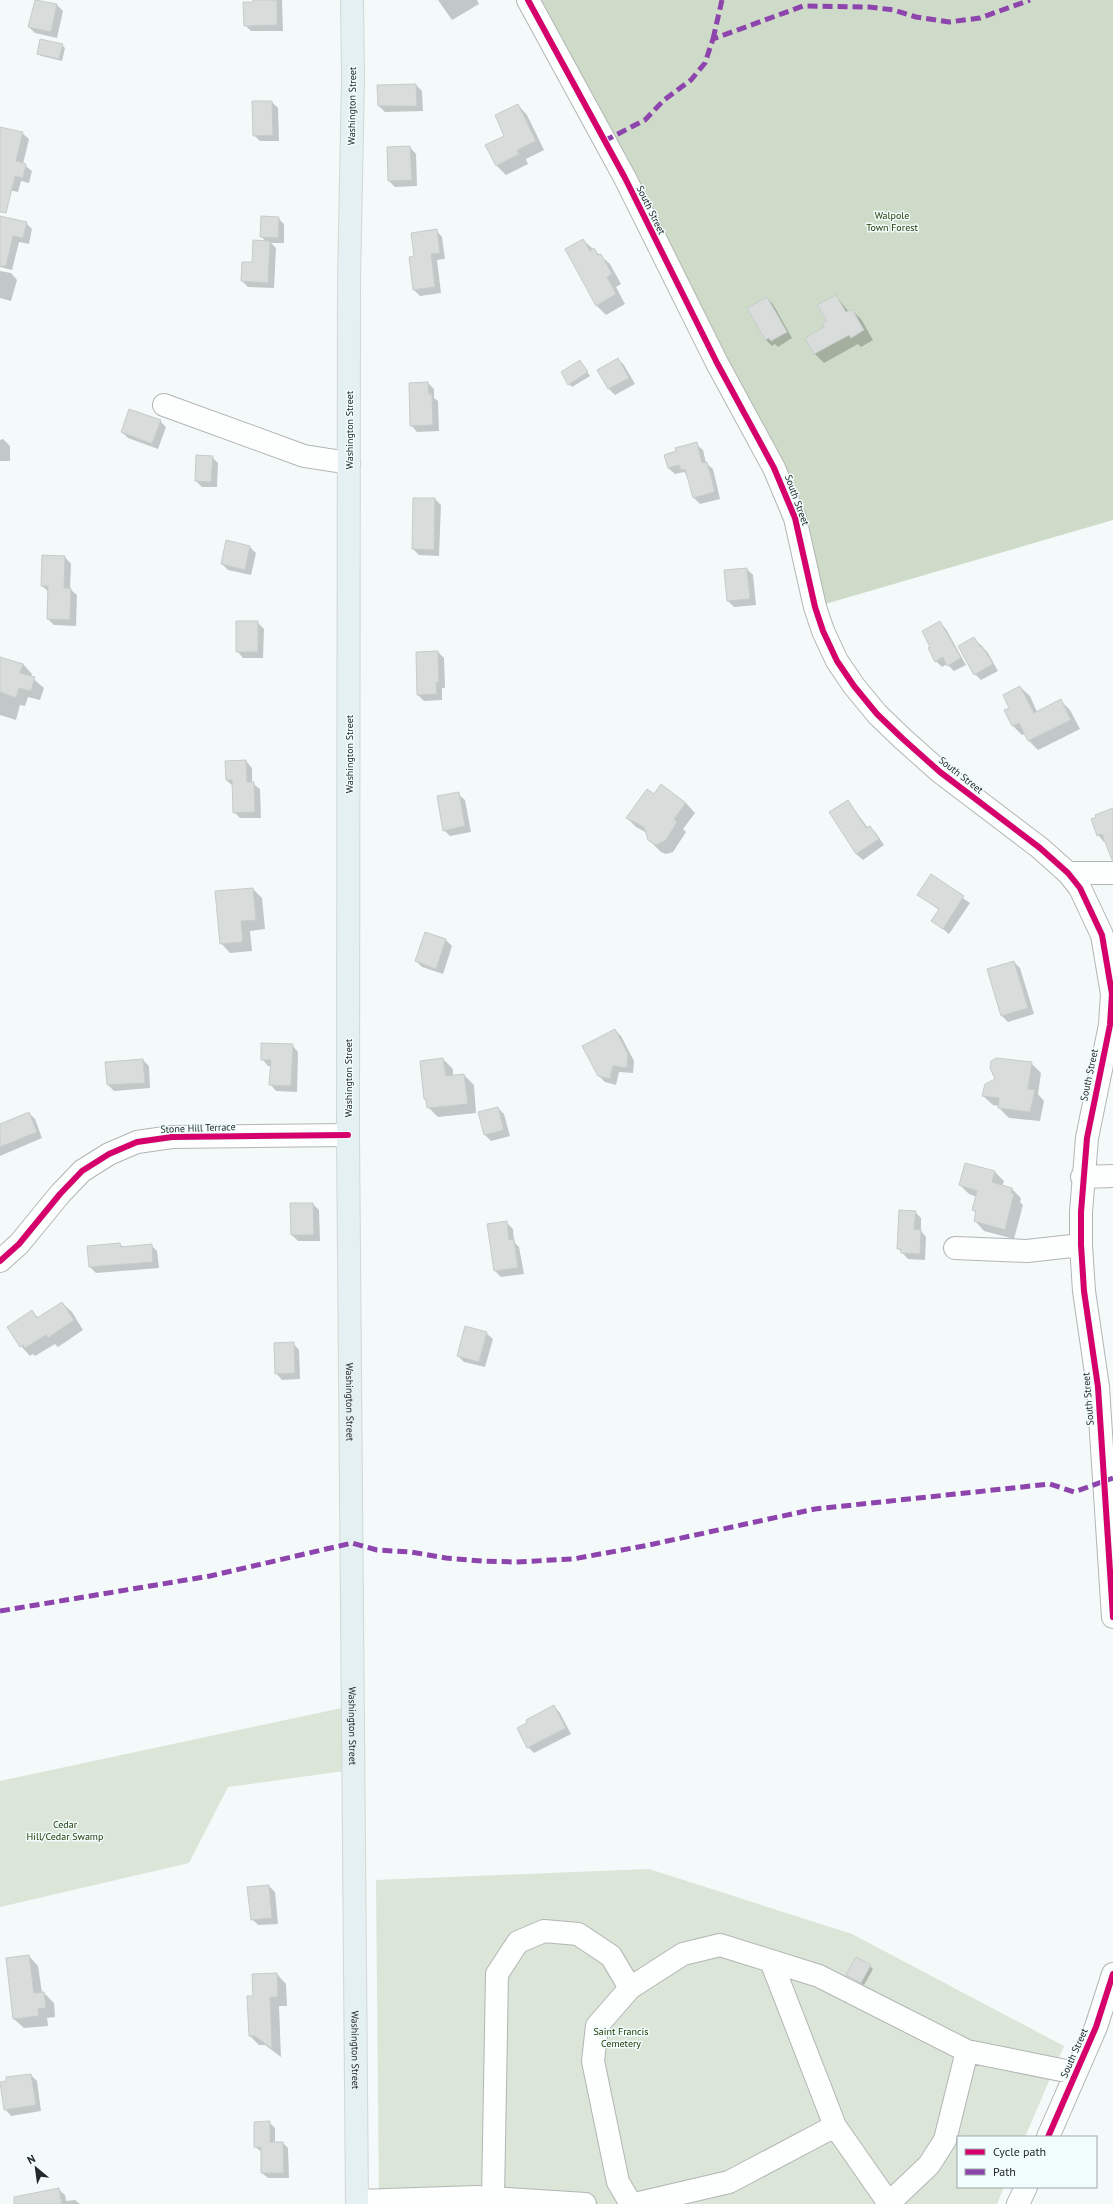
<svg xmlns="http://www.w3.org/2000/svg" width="1113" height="2204" viewBox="0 0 1113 2204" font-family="'PT Sans',sans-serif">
<rect width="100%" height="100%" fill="#f3faf9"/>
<path fill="#dbe5d8" d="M 342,1708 L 359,1769 L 228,1787 L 189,1863 L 0,1907 L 0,1781 Z
M 649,1869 L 852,1934 L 1064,2046 L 1025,2137 L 958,2137 L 958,2187 L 1004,2187 L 997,2204 L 379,2204 L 376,1880 Z"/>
<path fill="#cedbc8" d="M 528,0 L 1113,0 L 1113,520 L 815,607 L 802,545 Z"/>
<path fill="#0003" d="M 36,0 L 57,5 L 63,11 L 57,38 L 35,33 L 29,27 Z
M 254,0 L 282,0 L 283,31 L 251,31 L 245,25 Z
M 438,0 L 477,0 L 479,4 L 452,20 Z
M 62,45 L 65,48 L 62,61 L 41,56 L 38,53 Z
M 416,85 L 422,91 L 423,111 L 385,112 L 379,106 Z
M 272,102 L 278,108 L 279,141 L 260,141 L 254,135 Z
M 518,105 L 527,115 L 544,150 L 526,159 L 528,164 L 506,175 L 496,165 Z
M 0,131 L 22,133 L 29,139 L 23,164 L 32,171 L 29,183 L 21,181 L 18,192 L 0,188 Z
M 410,147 L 416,154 L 417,186 L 395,187 L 389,181 Z
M 0,217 L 26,223 L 32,229 L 29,244 L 19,242 L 12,270 L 0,267 Z
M 278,218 L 284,224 L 284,243 L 271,243 L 276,248 L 274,288 L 248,287 L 242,281 L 266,242 L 261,236 Z
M 436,230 L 442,237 L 445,259 L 437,260 L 441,293 L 420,296 L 414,290 L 415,257 Z
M 583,240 L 610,264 L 621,284 L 616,287 L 625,304 L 606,315 L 596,305 Z
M 0,271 L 11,273 L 17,280 L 11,301 L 0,298 Z
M 836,296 L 849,312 L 852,310 L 861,319 L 873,340 L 861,347 L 858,344 L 824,363 L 815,354 L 806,339 L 825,328 Z
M 767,298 L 773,304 L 792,338 L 778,347 L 775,344 L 772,346 L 766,340 L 748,308 Z
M 618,359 L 624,365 L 635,384 L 615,395 L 609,389 L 599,370 Z
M 580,361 L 590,376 L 572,387 L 569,384 Z
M 428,383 L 434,389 L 434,398 L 438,401 L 439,431 L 417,432 L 411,425 Z
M 160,421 L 166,427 L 158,449 L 128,438 L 122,432 Z
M 3,439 L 10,446 L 10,461 L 0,461 L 0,440 Z
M 696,444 L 703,450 L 706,463 L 713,469 L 720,499 L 700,504 L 694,498 L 688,476 L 684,472 L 675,474 L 668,468 L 665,455 Z
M 212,457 L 218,463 L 217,487 L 202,487 L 196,481 Z
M 435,499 L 441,505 L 439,556 L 419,555 L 413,549 Z
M 227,542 L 250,547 L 256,553 L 251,575 L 228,570 L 222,564 Z
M 65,557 L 71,564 L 70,589 L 77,595 L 76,626 L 54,625 L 48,619 L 49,592 L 42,586 Z
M 747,569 L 753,575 L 756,605 L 734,607 L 728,601 Z
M 257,622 L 264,629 L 263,658 L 243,658 L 237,651 Z
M 940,623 L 946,629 L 966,665 L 954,671 L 947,664 L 942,667 L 936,661 L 932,647 Z
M 974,638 L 988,653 L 998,671 L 981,680 L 975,674 Z
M 438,652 L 444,658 L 445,688 L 442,688 L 442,700 L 424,701 L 418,695 Z
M 0,658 L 23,664 L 32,674 L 31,677 L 44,688 L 40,700 L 28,697 L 25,706 L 20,705 L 16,720 L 0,715 Z
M 1020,687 L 1030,696 L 1037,712 L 1061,701 L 1070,710 L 1080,729 L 1038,750 L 1028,740 L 1025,734 L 1022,735 L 1013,726 L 1010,708 Z
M 246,761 L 252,768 L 252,783 L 260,789 L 261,818 L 240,818 L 234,812 L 233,786 L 226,780 Z
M 458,794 L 465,800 L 471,832 L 450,836 L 444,830 Z
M 655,796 L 686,803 L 695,813 L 683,829 L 686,832 L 673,852 L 666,854 L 661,852 L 651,842 L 647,833 L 636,827 L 627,818 Z
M 848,801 L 868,828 L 870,827 L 876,833 L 884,845 L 863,860 L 856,854 Z
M 1113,809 L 1113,842 L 1104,842 L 1098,835 Z
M 931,876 L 970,903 L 949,934 L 933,921 L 939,910 L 919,895 Z
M 253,889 L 262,898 L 265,929 L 250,931 L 252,951 L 230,953 L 221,943 Z
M 426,933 L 446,940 L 452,946 L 443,974 L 422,967 L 416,961 Z
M 1014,962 L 1020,968 L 1034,1014 L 1008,1022 L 1002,1016 Z
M 615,1030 L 621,1036 L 634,1061 L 633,1073 L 619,1072 L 616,1085 L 605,1082 L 598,1075 Z
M 292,1045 L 298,1052 L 297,1092 L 276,1091 L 270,1084 L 271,1066 L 268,1066 L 262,1059 Z
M 443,1059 L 453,1069 L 453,1076 L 464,1075 L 474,1085 L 476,1113 L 438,1117 L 428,1107 L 425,1099 Z
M 143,1060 L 149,1066 L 150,1088 L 114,1091 L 108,1085 Z
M 1031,1063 L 1041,1073 L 1038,1094 L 1044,1101 L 1040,1121 L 1009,1118 L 999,1108 L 999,1106 L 993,1105 L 983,1096 Z
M 498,1108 L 504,1114 L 510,1136 L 491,1141 L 485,1135 Z
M 29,1113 L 35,1119 L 42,1138 L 0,1156 L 0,1125 Z
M 994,1171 L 1004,1181 L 1002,1186 L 1012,1189 L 1021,1198 L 1020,1202 L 1023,1205 L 1014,1239 L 984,1231 L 975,1221 L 977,1214 L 973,1210 L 977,1197 L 969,1194 L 960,1185 Z
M 313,1204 L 319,1210 L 320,1241 L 298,1241 L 292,1235 Z
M 915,1212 L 921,1218 L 921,1231 L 926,1237 L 925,1260 L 908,1259 L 898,1248 Z
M 506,1222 L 513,1229 L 514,1242 L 519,1247 L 524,1274 L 501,1277 L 495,1271 L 488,1225 Z
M 120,1244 L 124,1248 L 151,1245 L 157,1251 L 159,1268 L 96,1273 L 90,1267 Z
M 62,1303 L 72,1312 L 83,1330 L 58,1347 L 55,1344 L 35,1356 L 33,1354 L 30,1356 L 21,1346 L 32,1312 L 39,1318 Z
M 486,1333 L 493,1339 L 485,1367 L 464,1362 L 458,1356 Z
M 293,1343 L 299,1350 L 300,1379 L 282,1380 L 276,1373 Z
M 554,1706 L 560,1713 L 571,1734 L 534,1753 L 528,1747 Z
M 269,1886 L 275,1892 L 278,1924 L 258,1925 L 252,1919 Z
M 29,1956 L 38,1966 L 42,1993 L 44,1993 L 54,2003 L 55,2017 L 47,2018 L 48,2026 L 24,2028 L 14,2019 Z
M 870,1966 L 873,1969 L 864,1985 L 847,1975 Z
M 277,1974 L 286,1984 L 287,2006 L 279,2006 L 281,2057 L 265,2045 L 259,2045 L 250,2036 L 254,1997 Z
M 31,2075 L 37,2081 L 41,2111 L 11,2116 L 5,2109 L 7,2082 Z
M 269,2122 L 275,2128 L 275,2143 L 283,2143 L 288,2148 L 289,2178 L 268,2178 L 262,2173 L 262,2152 L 255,2147 Z
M 58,2189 L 65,2195 L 66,2201 L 75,2200 L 80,2204 L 37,2204 Z"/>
<path fill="#d8dddb" stroke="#c7cccb" d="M 35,0 L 57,4 L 51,32 L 28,27 Z
M 253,0 L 277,0 L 277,25 L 244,26 L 243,2 L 253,2 Z
M 40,39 L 63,44 L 59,59 L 37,54 Z
M 416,84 L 417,106 L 378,106 L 377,85 Z
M 252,101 L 272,101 L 273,135 L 253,136 Z
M 518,104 L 536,141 L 517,150 L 519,154 L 496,166 L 485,145 L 504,136 L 495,115 Z
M 0,127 L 23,132 L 16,161 L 26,164 L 23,178 L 15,176 L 6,213 L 0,212 Z
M 410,146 L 412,180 L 388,181 L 387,147 Z
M 0,216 L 27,222 L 23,238 L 13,236 L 6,266 L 0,266 Z
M 261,216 L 279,217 L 278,238 L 260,237 Z
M 437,229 L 440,253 L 431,254 L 435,287 L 413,290 L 409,257 L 414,256 L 411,233 Z
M 583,239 L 590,251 L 594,248 L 598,255 L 601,254 L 612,274 L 607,277 L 616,294 L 596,306 L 565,249 Z
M 253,240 L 270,241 L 268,283 L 241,281 L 242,262 L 252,262 Z
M 836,295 L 846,312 L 852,309 L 864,330 L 851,338 L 849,335 L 814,354 L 805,338 L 824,327 L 822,324 L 827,321 L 817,305 Z
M 767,297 L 787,332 L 771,341 L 769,338 L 765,340 L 747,308 Z
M 618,358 L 629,378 L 608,389 L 597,370 Z
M 580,360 L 588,372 L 568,385 L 561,372 Z
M 428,382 L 429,394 L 432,394 L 433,425 L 410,426 L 409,383 Z
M 129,409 L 161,420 L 152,444 L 121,432 Z
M 697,442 L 702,463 L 707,462 L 715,492 L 693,498 L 685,469 L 681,470 L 679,465 L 668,468 L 664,455 L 676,451 L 675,448 Z
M 196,455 L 213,456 L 211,482 L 195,481 Z
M 413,498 L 435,498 L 434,550 L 412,549 Z
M 226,540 L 250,546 L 245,570 L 221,564 Z
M 42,555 L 65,556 L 64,588 L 71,588 L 70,620 L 47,619 L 48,586 L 41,586 Z
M 747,568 L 750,599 L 727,601 L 724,570 Z
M 236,621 L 258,621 L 258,652 L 236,652 Z
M 940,621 L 961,658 L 947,666 L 943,657 L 935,662 L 928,648 L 930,647 L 922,631 Z
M 974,637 L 980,647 L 982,646 L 993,664 L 974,675 L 958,646 Z
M 438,651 L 439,682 L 436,682 L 437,694 L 417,695 L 416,652 Z
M 0,657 L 23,664 L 20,673 L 35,677 L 31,691 L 19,688 L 16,698 L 0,692 Z
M 1020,686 L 1034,713 L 1061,699 L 1071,720 L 1028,741 L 1019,723 L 1012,726 L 1004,710 L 1009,708 L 1003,695 Z
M 246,760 L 247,782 L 254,782 L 255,812 L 233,813 L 232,780 L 226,780 L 225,761 Z
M 661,784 L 686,803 L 674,819 L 677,822 L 666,840 L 656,845 L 648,840 L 644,827 L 626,818 L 647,789 L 654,794 Z
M 459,792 L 465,826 L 443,831 L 437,796 Z
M 848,800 L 866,828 L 870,826 L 879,839 L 856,854 L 829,812 Z
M 1113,808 L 1113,860 L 1112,860 L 1102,834 L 1097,836 L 1091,819 L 1096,817 L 1095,815 Z
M 931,874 L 964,896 L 943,929 L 931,921 L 939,909 L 917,895 Z
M 253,888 L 256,920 L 241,921 L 243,942 L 220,944 L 215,891 Z
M 425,932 L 446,939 L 436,969 L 415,961 Z
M 1014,961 L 1028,1008 L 1001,1016 L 987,969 Z
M 615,1029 L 628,1054 L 627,1068 L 613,1066 L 610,1079 L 598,1076 L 582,1046 Z
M 261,1043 L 293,1044 L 291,1086 L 269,1085 L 271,1060 L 261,1060 Z
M 443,1058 L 446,1076 L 464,1074 L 468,1104 L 427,1108 L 426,1099 L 424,1099 L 420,1061 Z
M 996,1058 L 1032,1062 L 1028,1089 L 1035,1090 L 1030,1112 L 998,1108 L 999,1098 L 982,1096 L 985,1084 L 995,1079 L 990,1068 L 991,1061 Z
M 143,1059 L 145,1083 L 107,1085 L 105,1062 Z
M 498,1107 L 504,1130 L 484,1135 L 478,1112 Z
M 29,1112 L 37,1132 L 0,1147 L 0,1124 Z
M 965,1163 L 995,1171 L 992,1182 L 1012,1188 L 1011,1193 L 1014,1194 L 1005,1230 L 974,1221 L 976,1211 L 972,1210 L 977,1191 L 959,1185 Z
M 290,1203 L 313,1203 L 314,1235 L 291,1235 Z
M 899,1210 L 916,1211 L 914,1229 L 921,1230 L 920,1254 L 901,1253 L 901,1249 L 897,1249 Z
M 507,1221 L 509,1240 L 514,1239 L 518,1268 L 494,1271 L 487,1224 Z
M 120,1243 L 121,1247 L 152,1244 L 153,1262 L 89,1267 L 87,1246 Z
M 62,1302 L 74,1320 L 48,1338 L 46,1335 L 25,1348 L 23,1345 L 20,1347 L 7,1327 L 32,1310 L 37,1318 Z
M 465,1326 L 487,1332 L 479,1362 L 457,1356 Z
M 294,1342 L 295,1373 L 275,1374 L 274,1343 Z
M 554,1705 L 566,1728 L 527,1748 L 517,1728 L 527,1723 L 526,1720 Z
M 269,1885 L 272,1918 L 251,1920 L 247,1887 Z
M 29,1955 L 34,1993 L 44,1992 L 46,2008 L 38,2009 L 39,2016 L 13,2019 L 6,1958 Z
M 856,1957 L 871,1965 L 861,1983 L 846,1975 Z
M 277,1973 L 278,1997 L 270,1997 L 272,2049 L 255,2036 L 249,2036 L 247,1996 L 253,1996 L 252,1974 Z
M 31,2074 L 36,2105 L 4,2110 L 0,2082 L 6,2081 L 6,2077 Z
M 270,2121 L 270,2142 L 283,2142 L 284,2173 L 261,2173 L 261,2147 L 254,2147 L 254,2122 Z
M 59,2188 L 62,2204 L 14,2204 L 14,2197 Z"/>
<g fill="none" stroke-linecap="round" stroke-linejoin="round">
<defs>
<path id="minor" d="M 528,0 L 625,178 L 717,363 L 774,468 L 795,518 L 815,607 L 823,631 L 837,661 L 854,686 L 877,714 L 903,739 L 940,772 L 1040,848 L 1068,873 L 1080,888 L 1102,935 L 1112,994 L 1110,1025 L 1087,1138 L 1081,1212 L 1081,1245 L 1084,1291 L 1098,1387 L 1113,1617
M 164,405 L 304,456 L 349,463
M 1068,873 L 1113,873
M 1082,1177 L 1113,1176
M 955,1248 L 1027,1251 L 1081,1245
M 0,1261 L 19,1244 L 60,1194 L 82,1171 L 109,1154 L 137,1142 L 172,1137 L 348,1135
M 771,1961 L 835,2126 L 888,2202
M 1048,2137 L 1096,2027 L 1113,1974
M 493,2198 L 497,1974 L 518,1942 L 544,1931 L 578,1934 L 611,1956 L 630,1988
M 357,2201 L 477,2197 L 585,2204
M 631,2204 L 618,2182 L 593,2061 L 597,2026 L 630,1988 L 683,1954 L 720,1945 L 819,1976 L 967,2051 L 1076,2073
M 635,2204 L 729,2182 L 835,2126
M 888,2204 L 929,2165 L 945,2140 L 967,2051
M 1018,2204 L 1026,2187"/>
<g id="major">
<path id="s1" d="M 352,0 L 353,78 L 349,282 L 348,1135 L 357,2204"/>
</g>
</defs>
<use href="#minor" stroke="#b1b6b5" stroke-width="24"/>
<use href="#major" stroke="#d3d7d6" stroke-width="24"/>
<use href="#minor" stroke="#fdfefe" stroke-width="22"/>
<use href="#major" stroke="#e4f0f2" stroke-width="22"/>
<path stroke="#8e44ad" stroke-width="5" stroke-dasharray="10 5" stroke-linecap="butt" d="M 713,39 L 722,0
M 604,141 L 645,120 L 664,100 L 691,80 L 705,63 L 713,39 L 803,6 L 869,7 L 894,10 L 916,17 L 949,22 L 980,18 L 1030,0
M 0,1611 L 210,1576 L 352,1543 L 377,1550 L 411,1552 L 446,1558 L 482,1561 L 515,1562 L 573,1559 L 649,1545 L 815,1509 L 1050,1484 L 1074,1492 L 1113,1478"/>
<defs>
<path id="cycleway" d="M 528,0 L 625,178 L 717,363 L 774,468 L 795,518 L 815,607 L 823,631 L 837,661 L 854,686 L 877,714 L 903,739 L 940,772 L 1040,848 L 1068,873 L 1080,888 L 1102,935 L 1112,994 L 1110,1025 L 1087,1138 L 1081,1212 L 1081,1245 L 1084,1291 L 1098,1387 L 1113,1617
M 0,1261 L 19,1244 L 60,1194 L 82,1171 L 109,1154 L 137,1142 L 172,1137 L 348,1135
M 1048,2137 L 1096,2027 L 1113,1974"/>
</defs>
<use href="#cycleway" stroke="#f0fdfc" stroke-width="8"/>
<use href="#cycleway" stroke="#d6006c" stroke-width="6"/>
</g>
<g text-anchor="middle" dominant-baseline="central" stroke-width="3" stroke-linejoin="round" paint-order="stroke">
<g font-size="10" fill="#242828" stroke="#f0fdfc">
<text transform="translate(352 106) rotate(-89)">Washington Street</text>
<text transform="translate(651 210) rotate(64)">South Street</text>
<text transform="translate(349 430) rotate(-90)">Washington Street</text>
<text transform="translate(797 500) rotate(70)">South Street</text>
<text transform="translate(349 754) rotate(-90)">Washington Street</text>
<text transform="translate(961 775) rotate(38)">South Street</text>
<text transform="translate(1089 1075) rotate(-78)">South Street</text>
<text transform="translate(348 1078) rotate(-90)">Washington Street</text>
<text transform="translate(198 1128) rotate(-2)">Stone Hill Terrace</text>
<text transform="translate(1088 1399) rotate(-95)">South Street</text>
<text stroke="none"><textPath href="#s1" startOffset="1402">Washington Street</textPath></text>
<text stroke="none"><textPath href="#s1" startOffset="1726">Washington Street</textPath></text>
<text stroke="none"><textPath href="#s1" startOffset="2050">Washington Street</textPath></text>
<text transform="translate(1074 2053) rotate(-66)">South Street</text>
</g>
<g font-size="10" fill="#223904" stroke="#f0fdfc">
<text x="892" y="215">Walpole<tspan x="892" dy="12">Town Forest</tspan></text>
<text x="65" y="1824">Cedar<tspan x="65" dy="12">Hill/Cedar Swamp</tspan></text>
<text x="621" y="2031">Saint Francis<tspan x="621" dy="12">Cemetery</tspan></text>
</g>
</g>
<rect x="957" y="2136" width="140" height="52" fill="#f0fdfc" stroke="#9ea8a7"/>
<rect x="965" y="2149" width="20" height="6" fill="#d6006c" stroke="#9ea8a7"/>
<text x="993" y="2156" font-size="12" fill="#242828">Cycle path</text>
<rect x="965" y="2169" width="20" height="6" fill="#8e44ad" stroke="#9ea8a7"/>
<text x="993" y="2176" font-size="12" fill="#242828">Path</text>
<g transform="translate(36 2168) rotate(331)" stroke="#f0fdfc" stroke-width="3" paint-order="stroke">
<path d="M0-3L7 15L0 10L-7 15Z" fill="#242828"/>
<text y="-6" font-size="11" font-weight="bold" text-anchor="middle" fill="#242828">N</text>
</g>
</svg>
